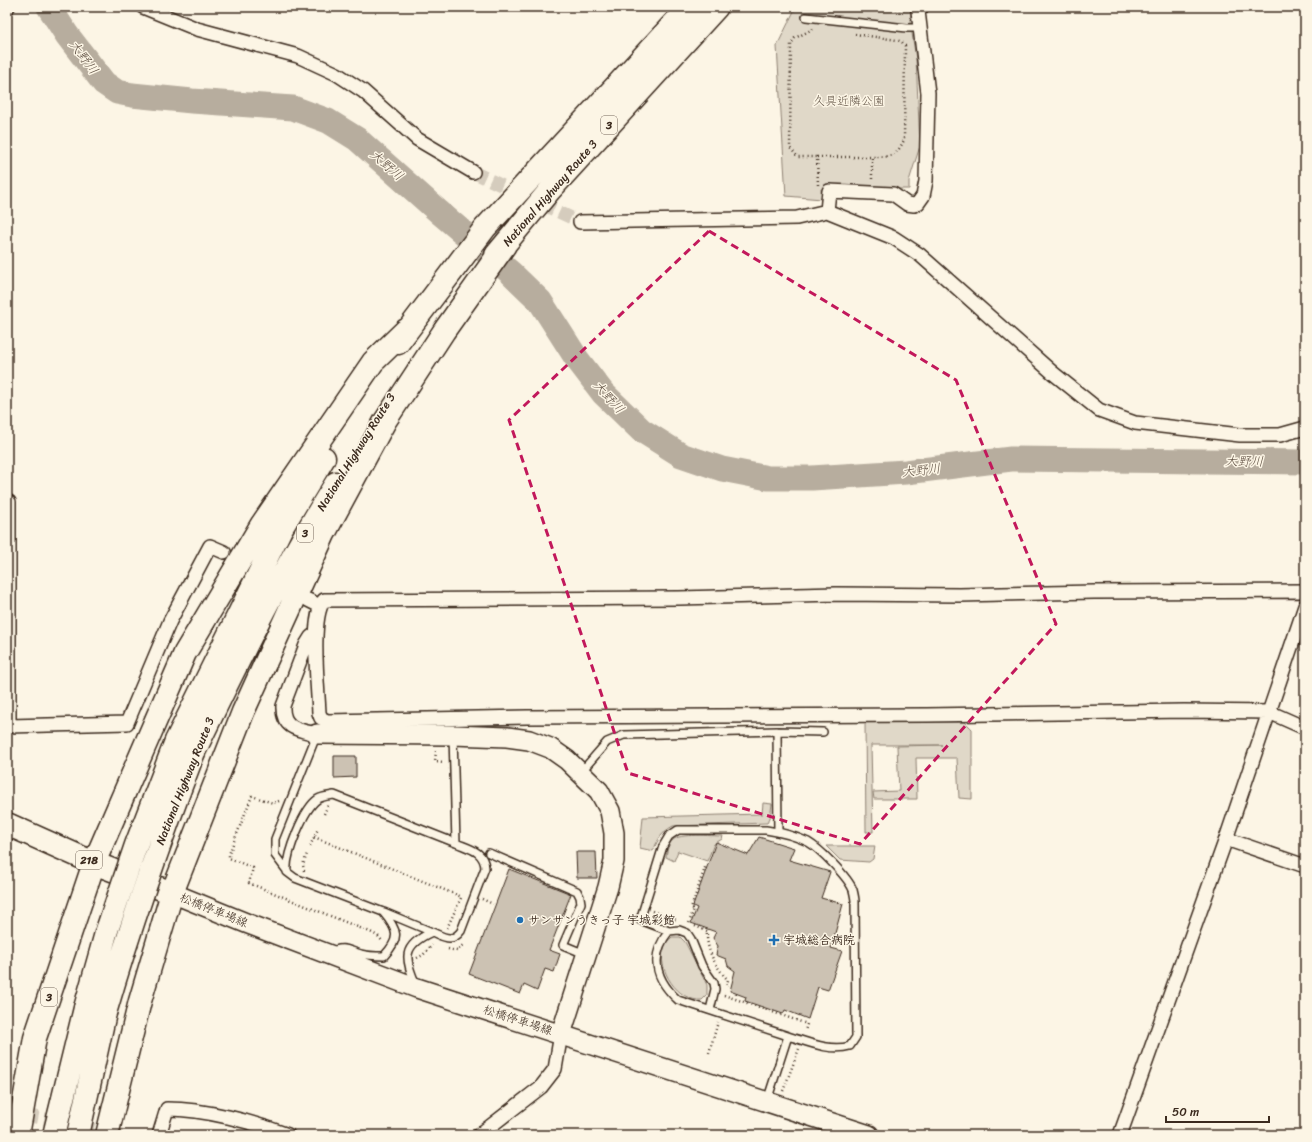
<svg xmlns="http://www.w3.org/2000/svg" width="1312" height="1142" viewBox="0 0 1312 1142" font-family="Sriracha,'Klee One',sans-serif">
<rect width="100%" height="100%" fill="#fcf5e5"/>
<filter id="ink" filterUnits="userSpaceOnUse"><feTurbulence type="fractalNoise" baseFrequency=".025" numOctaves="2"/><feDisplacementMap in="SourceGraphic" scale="8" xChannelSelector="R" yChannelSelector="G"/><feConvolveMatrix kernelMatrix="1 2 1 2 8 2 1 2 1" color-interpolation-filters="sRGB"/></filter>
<g filter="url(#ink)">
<path fill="#e0d8c8" stroke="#8e8173" d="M 793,7 L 912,7 L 910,21 L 916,59 L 920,146 L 909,181 L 909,189 L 821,189 L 822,199 L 786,196 L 777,46 L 794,11 Z
M 865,722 L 965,722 L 972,729 L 972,799 L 959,798 L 957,758 L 916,758 L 917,799 L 874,799 L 873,792 L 899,791 L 897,746 L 942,745 L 871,745 L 873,832 L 866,832 Z
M 763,803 L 772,804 L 770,818 L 767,823 L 673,826 C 662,832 658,839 653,851 L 640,848 L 643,817 L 762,814 Z
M 723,836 L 722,839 L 714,844 L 707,861 L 678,851 L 674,861 L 666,857 C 667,851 668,844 673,840 C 679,833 712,836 723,836 Z
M 826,846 L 875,846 L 873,859 L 869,862 L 840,860 Z
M 672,937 L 680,937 L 685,942 L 707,985 L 707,995 L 702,1000 C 678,1002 656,969 664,947 C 665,943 669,940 672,937 Z"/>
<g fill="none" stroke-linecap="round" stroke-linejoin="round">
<path stroke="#b7ad9e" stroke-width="25" d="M 49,7 L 67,35 L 104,83 L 117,92 L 132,95 L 192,101 L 293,108 L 328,121 L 357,139 L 439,212 L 511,273 L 540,301 L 577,359 L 603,393 L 641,430 L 681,455 L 722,469 L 768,478 L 812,478 L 906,472 L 1011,459 L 1305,462"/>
</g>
<path fill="#ccc2b3" stroke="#3b2a1e" d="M 334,756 L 356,756 L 356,777 L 334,778 Z
M 759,837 L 794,848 L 789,860 L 830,872 L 821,898 L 843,904 L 831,948 L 842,951 L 828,990 L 818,987 L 808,1019 L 785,1010 L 783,1014 L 745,1001 L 746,997 L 730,991 L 735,971 L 728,966 L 726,959 L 716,955 L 718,946 L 713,938 L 716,932 L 691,923 L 697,908 L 693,906 L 716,842 L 748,855 Z
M 576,852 L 596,852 L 597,878 L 577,878 Z
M 509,869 L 571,894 L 549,950 L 560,954 L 554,972 L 545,969 L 537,991 L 524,985 L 520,994 L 469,974 Z"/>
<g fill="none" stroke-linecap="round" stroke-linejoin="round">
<path stroke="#d5ccbd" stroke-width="13" stroke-dasharray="13 6" stroke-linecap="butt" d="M 473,172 L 580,222
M 7,1111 L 122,1135"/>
<defs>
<path id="lane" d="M 806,17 L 907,28 L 920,28
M 777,731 L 823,732
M 581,772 L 607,742 L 624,735 L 777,731 L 778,832
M 489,853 L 577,891 L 580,897 L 581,903 L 563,945 L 585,954
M 287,871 L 275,855 L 275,839 L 317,734
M 384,912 L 432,932
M 669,931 L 640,920 L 663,846 L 669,836 L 678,830 L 766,830 C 780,832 795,836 808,842 C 820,849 848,877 853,890 C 854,894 855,898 855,902 L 856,1037 L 850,1046 C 830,1052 808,1042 788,1036
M 331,952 C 343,945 349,951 361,954 C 368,956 377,956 384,956 C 401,938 398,930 383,912 L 295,878 L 287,872 C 285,855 304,808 318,799 C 323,796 329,796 334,795 L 456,843
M 416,985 C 405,958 401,946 432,932 C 444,937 452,943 461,931 L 485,868 C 484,851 470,849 456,843 L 453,735
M 710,1010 L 715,989 L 714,983 L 702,966 L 691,939 L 687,933 L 679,930 L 669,931 C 649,956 655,979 678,1000 L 788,1036 L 767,1101"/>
<path id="street" d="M 143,7 L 197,29 L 298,56 L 337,74 L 363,91 L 417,139 L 473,172
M 7,8 L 8,7
M 827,211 L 829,191 L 893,194 L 907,204 L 914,205 L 918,203 L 923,196 L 926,181 L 928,93 L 918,11 L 922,7
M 580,222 L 797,218 L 827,211 L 894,238 L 920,255 L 1053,373 L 1099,410 L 1135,423 L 1240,435 L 1280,435 L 1305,428
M 1305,591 L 1094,592 L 960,595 L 836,594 L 679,598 L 324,600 C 310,618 318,688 319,713 L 321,718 L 327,721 L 527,717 L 927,715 L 1184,711 L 1269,712 L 1305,728
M 308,600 L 320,606
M 316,633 L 311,637 L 306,645 L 283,706 C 282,729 299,730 317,734
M 7,726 L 9,726 L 9,502
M 9,726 L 127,723 L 170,621 L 210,546 L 224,552
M 1226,839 L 1305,866
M 159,1135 L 167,1109 C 205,1109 253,1122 288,1135
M 479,1135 L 541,1087 L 555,1069 L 561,1034
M 1120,1135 L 1226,839 L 1305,606"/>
<path id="secondary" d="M 317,734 L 453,735 L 507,737 L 529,740 L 550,748 L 567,760 L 599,791 L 610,811 L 614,833 L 614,861 L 608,887 L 561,1034
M 172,893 L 246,923 L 417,988 L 869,1135"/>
<path id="highway" d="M 496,255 L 550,190 L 717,7
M 398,343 L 485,228 L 689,7
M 176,741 L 281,529 L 324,458
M 194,752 C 238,661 282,569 336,483
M 7,824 L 94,863 L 172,893
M 18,1135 L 35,1038 L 94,863 L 185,653 L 262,524 L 323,435 L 373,362 L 406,330
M 54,1135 L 85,1008
M 78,1135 L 105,1013
M 107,1135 L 140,1001 L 172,893 L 243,712 L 324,534 L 385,421 L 444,331 L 505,245"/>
</defs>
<use href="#lane" stroke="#3b2a1e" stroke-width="10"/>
<use href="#street" stroke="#3b2a1e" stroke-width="16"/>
<use href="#secondary" stroke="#3b2a1e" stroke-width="22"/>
<use href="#highway" stroke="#3b2a1e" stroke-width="25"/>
<path stroke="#3b2a1e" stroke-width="2.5" stroke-dasharray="1 3" stroke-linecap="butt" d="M 835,7 L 906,9
M 813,29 L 795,38 L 791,44 L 790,148 L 798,157 L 817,157
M 855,34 L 897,40 L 902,42 L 905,46 L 904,140 C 896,157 890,157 872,157
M 818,185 L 817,157 L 872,157 L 872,180
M 436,751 L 435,761 L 444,762
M 279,801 L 273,803 L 252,796 L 229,854 L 229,858 L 253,868 L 249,883 L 370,932 L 378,936 L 383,942
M 324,814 L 328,805
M 314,837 L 462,897
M 310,846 L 318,829
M 304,871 L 303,865 L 307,854
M 482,899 L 493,904
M 652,911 L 677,920
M 689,923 L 694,909 L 691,908 L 706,865
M 695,926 L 707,931 C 706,950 715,966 728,980 L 726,987
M 447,928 L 461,898
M 448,949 L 457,951 L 464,944
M 417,958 L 423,955 L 432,945
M 724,995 L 807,1024 L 805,1031
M 709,1053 L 718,1022
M 783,1091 L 799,1049"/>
<use href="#lane" stroke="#fcf5e5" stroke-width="7"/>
<use href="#street" stroke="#fcf5e5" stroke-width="13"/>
<use href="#secondary" stroke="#fcf5e5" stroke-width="19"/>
<use href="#highway" stroke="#fcf5e5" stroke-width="22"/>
<defs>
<path id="highway-bridge" d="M 85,1008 L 106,933 L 136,845 L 176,741
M 105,1013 C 131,924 161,838 194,752"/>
</defs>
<use href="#highway-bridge" stroke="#3b2a1e" stroke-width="25" stroke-linecap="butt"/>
<use href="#highway-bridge" stroke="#fcf5e5" stroke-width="22"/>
</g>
</g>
<path fill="none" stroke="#c2185b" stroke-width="3" stroke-dasharray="8 5" stroke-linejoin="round" d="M 709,231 L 956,380 L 1056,624 L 860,844 L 628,773 L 509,420 Z"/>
<g fill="#1f6fb2" stroke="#fcf5e5" stroke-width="1.5">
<circle cx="520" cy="920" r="4"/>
<path d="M772 934h4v4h4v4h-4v4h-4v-4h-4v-4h4z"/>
</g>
<g text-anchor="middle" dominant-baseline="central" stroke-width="3" stroke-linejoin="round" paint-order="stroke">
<g fill="#fcf5e5" stroke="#75675a" stroke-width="1">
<rect x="601" y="116" width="16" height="18" rx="3"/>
<rect x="297" y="524" width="16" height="18" rx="3"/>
<rect x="76" y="851" width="26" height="18" rx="3"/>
<rect x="41" y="988" width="16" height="18" rx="3"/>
</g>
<g font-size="11" font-weight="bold" fill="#3b2a1e">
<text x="609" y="125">3</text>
<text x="305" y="533">3</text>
<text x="89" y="860">218</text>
<text x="49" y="997">3</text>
</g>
<g font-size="12" fill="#645648" stroke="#fcf5e5">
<text x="849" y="101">久具近隣公園</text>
</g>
<g font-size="12" fill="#3b2a1e" stroke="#fcf5e5">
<text transform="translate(550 193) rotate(-49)">National Highway Route 3</text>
<text transform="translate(356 452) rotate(-58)">National Highway Route 3</text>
<text transform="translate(185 781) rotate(-68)">National Highway Route 3</text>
<text transform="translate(214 910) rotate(22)">松橋停車場線</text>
<text transform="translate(518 1020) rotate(18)">松橋停車場線</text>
</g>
<g font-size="12" font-weight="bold" fill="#3b2a1e" stroke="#fcf5e5" text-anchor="start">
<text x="528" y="920">サンサンうきっ子 宇城彩館</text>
<text x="783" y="940">宇城総合病院</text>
</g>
<g font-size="13" font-style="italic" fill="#605144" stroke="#fcf5e5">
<text transform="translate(84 57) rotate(53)">大野川</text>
<text transform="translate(387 165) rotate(41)">大野川</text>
<text transform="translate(609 397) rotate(48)">大野川</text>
<text transform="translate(1244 461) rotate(1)">大野川</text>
<text transform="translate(921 470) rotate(-6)">大野川</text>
</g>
</g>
<rect width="1312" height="1142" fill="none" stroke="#fcf5e5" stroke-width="24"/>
<rect x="12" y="12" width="1288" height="1118" fill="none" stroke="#3b2a1e" stroke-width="1.5" filter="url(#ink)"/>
<path d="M1166 1116v6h103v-6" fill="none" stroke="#3b2a1e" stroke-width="2"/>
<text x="1172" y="1116" font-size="12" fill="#3b2a1e" stroke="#fcf5e5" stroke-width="3" paint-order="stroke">50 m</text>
</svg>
